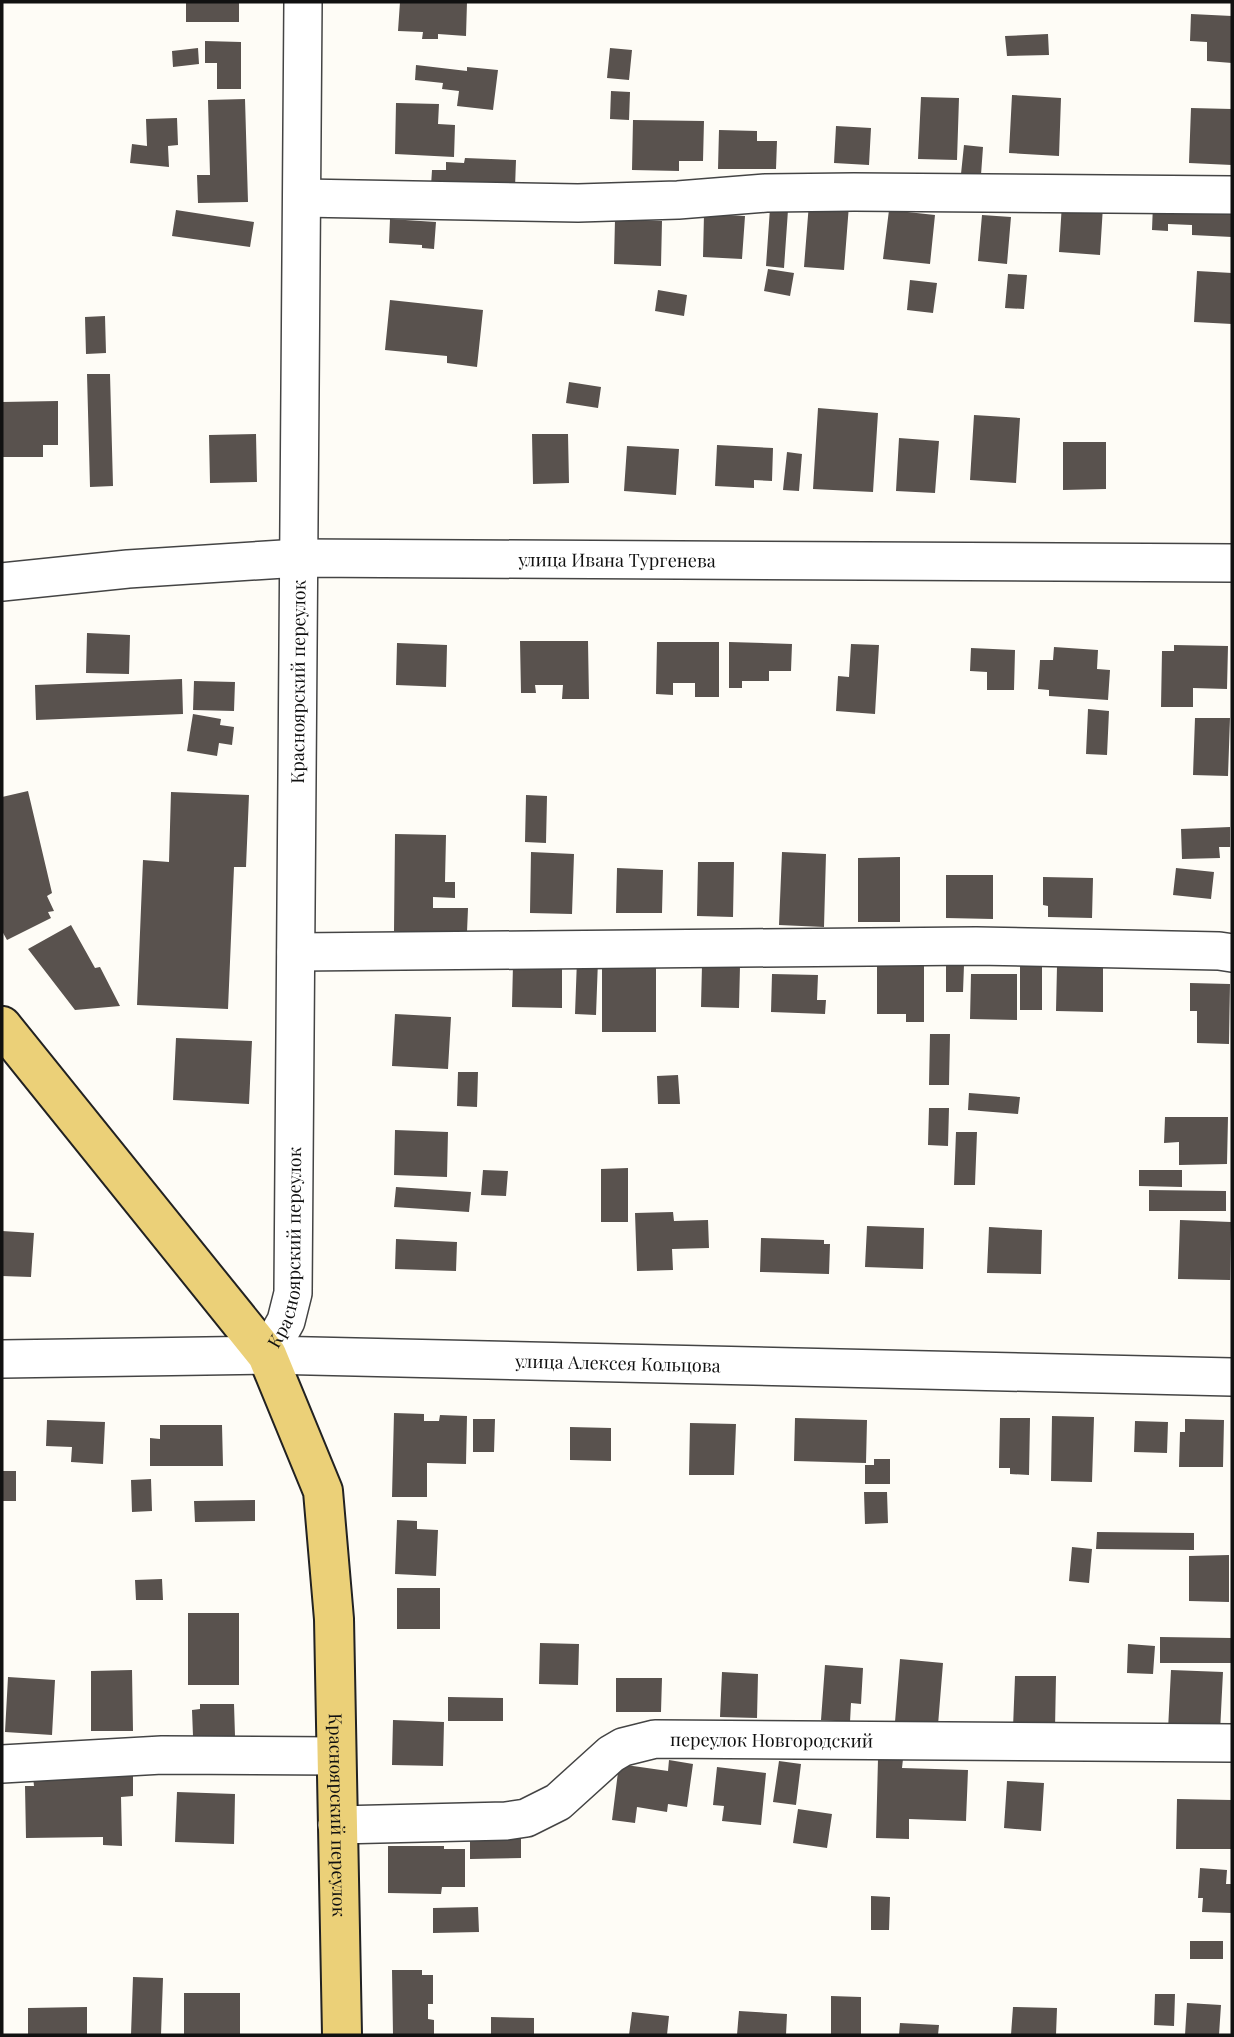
<svg xmlns="http://www.w3.org/2000/svg" width="1234" height="2037" viewBox="0 0 1234 2037" font-family="'Playfair Display',serif">
<rect width="100%" height="100%" fill="#fefcf6"/>
<path fill="#59524e" d="M 186,2 L 239,2 L 239,22 L 186,22 Z
M 400,2 L 467,2 L 466,36 L 438,34 L 438,39 L 422,39 L 423,32 L 398,31 Z
M 1191,14 L 1232,16 L 1232,63 L 1207,61 L 1207,42 L 1190,41 Z
M 1048,34 L 1049,55 L 1007,56 L 1005,36 Z
M 205,41 L 241,42 L 241,89 L 217,89 L 217,63 L 205,63 Z
M 198,48 L 199,64 L 173,67 L 172,51 Z
M 610,48 L 632,50 L 629,80 L 607,78 Z
M 416,65 L 467,71 L 467,67 L 498,70 L 493,110 L 457,106 L 459,91 L 442,89 L 443,83 L 415,80 Z
M 611,91 L 630,92 L 629,120 L 610,119 Z
M 1012,95 L 1061,98 L 1059,156 L 1009,153 Z
M 921,97 L 959,98 L 957,160 L 918,159 Z
M 245,99 L 248,202 L 198,203 L 197,175 L 210,175 L 208,100 Z
M 396,103 L 439,104 L 438,124 L 455,125 L 454,157 L 395,154 Z
M 1191,108 L 1232,109 L 1232,165 L 1189,163 Z
M 177,118 L 178,145 L 168,146 L 169,167 L 130,163 L 132,144 L 147,146 L 146,119 Z
M 633,120 L 704,121 L 703,161 L 679,161 L 679,171 L 632,170 Z
M 836,126 L 871,128 L 869,165 L 834,163 Z
M 719,130 L 757,131 L 757,141 L 777,141 L 776,169 L 718,169 Z
M 964,145 L 983,147 L 981,175 L 961,174 Z
M 465,158 L 516,160 L 515,188 L 431,186 L 432,170 L 446,170 L 446,162 L 464,163 Z
M 809,203 L 849,205 L 844,270 L 804,267 Z
M 1062,203 L 1103,206 L 1100,255 L 1059,252 Z
M 1153,204 L 1232,208 L 1232,237 L 1192,235 L 1192,225 L 1168,224 L 1168,231 L 1152,230 Z
M 770,208 L 788,210 L 784,268 L 766,266 Z
M 176,210 L 254,222 L 250,247 L 172,236 Z
M 889,210 L 935,215 L 930,264 L 883,259 Z
M 704,214 L 745,216 L 742,259 L 703,257 Z
M 982,215 L 1011,217 L 1007,264 L 978,261 Z
M 390,219 L 436,222 L 434,249 L 422,248 L 422,245 L 389,243 Z
M 615,219 L 662,221 L 661,266 L 614,264 Z
M 768,269 L 794,273 L 790,296 L 764,291 Z
M 1197,271 L 1232,273 L 1232,324 L 1194,322 Z
M 1008,274 L 1027,275 L 1024,309 L 1005,308 Z
M 910,280 L 937,283 L 933,313 L 907,310 Z
M 658,290 L 687,295 L 684,316 L 655,311 Z
M 390,300 L 483,310 L 477,367 L 447,363 L 447,356 L 385,350 Z
M 105,316 L 106,353 L 86,354 L 85,317 Z
M 87,374 L 110,374 L 113,486 L 90,487 Z
M 569,382 L 601,387 L 598,408 L 566,403 Z
M 58,401 L 58,445 L 43,445 L 43,457 L 2,457 L 2,402 Z
M 818,408 L 878,413 L 873,492 L 813,489 Z
M 974,415 L 1020,418 L 1016,483 L 970,480 Z
M 256,434 L 257,482 L 210,483 L 209,435 Z
M 532,434 L 568,434 L 569,483 L 533,484 Z
M 899,438 L 939,441 L 935,493 L 896,491 Z
M 1063,442 L 1106,442 L 1106,489 L 1063,490 Z
M 717,445 L 773,448 L 772,481 L 754,480 L 754,488 L 715,486 Z
M 627,446 L 679,449 L 676,495 L 624,491 Z
M 787,452 L 802,454 L 799,491 L 783,490 Z
M 87,633 L 130,635 L 129,674 L 86,673 Z
M 520,641 L 588,641 L 589,699 L 562,699 L 563,685 L 535,685 L 536,693 L 521,693 Z
M 657,642 L 719,642 L 719,697 L 695,697 L 695,683 L 673,683 L 673,695 L 656,694 Z
M 729,642 L 792,644 L 791,671 L 769,671 L 769,681 L 742,681 L 742,688 L 729,688 Z
M 397,643 L 447,645 L 446,687 L 396,685 Z
M 851,644 L 879,645 L 875,714 L 836,711 L 838,676 L 849,677 Z
M 1174,645 L 1228,646 L 1227,689 L 1193,688 L 1193,707 L 1161,707 L 1162,651 L 1174,651 Z
M 1054,647 L 1098,650 L 1097,669 L 1110,670 L 1108,700 L 1049,696 L 1049,690 L 1038,689 L 1040,660 L 1053,660 Z
M 971,648 L 1015,650 L 1014,690 L 987,690 L 987,672 L 970,671 Z
M 182,679 L 183,714 L 36,720 L 35,685 Z
M 194,681 L 235,682 L 234,711 L 193,710 Z
M 1088,709 L 1109,711 L 1107,755 L 1086,754 Z
M 193,714 L 221,719 L 220,725 L 234,727 L 232,745 L 219,743 L 217,756 L 187,751 Z
M 1195,718 L 1230,718 L 1228,776 L 1193,775 Z
M 28,791 L 52,893 L 47,896 L 54,911 L 48,912 L 51,918 L 7,940 L 2,931 L 2,797 Z
M 171,792 L 249,795 L 246,867 L 234,867 L 228,1009 L 137,1005 L 143,860 L 169,862 Z
M 526,795 L 547,796 L 546,843 L 525,842 Z
M 1230,827 L 1230,847 L 1219,847 L 1220,858 L 1182,859 L 1181,829 Z
M 395,834 L 446,835 L 445,882 L 455,882 L 455,898 L 433,897 L 433,908 L 468,908 L 467,932 L 394,931 Z
M 531,852 L 574,854 L 572,914 L 530,913 Z
M 782,852 L 826,854 L 824,927 L 779,925 Z
M 900,857 L 900,922 L 858,922 L 858,858 Z
M 698,862 L 734,862 L 733,917 L 697,916 Z
M 617,868 L 663,870 L 662,913 L 616,913 Z
M 1176,868 L 1214,872 L 1211,899 L 1173,895 Z
M 946,875 L 993,875 L 993,919 L 946,918 Z
M 1043,877 L 1093,878 L 1092,918 L 1048,917 L 1048,906 L 1043,905 Z
M 71,925 L 95,968 L 100,967 L 120,1006 L 75,1010 L 28,949 Z
M 577,959 L 598,960 L 596,1015 L 575,1014 Z
M 1042,962 L 1042,1010 L 1020,1010 L 1020,963 Z
M 513,964 L 562,966 L 562,1008 L 512,1007 Z
M 877,964 L 924,964 L 924,1022 L 906,1022 L 906,1014 L 877,1014 Z
M 946,964 L 964,965 L 963,992 L 946,992 Z
M 602,965 L 656,965 L 656,1032 L 602,1032 Z
M 702,965 L 740,966 L 739,1008 L 701,1007 Z
M 1057,966 L 1103,966 L 1103,1012 L 1056,1011 Z
M 772,974 L 818,975 L 817,1000 L 826,1000 L 825,1014 L 771,1012 Z
M 971,974 L 1017,974 L 1017,1020 L 970,1019 Z
M 1190,983 L 1230,984 L 1229,1044 L 1197,1043 L 1197,1011 L 1190,1011 Z
M 395,1014 L 451,1017 L 448,1069 L 392,1066 Z
M 930,1034 L 950,1034 L 949,1085 L 929,1085 Z
M 176,1038 L 252,1041 L 249,1104 L 173,1100 Z
M 458,1072 L 478,1072 L 477,1107 L 457,1106 Z
M 678,1075 L 680,1104 L 658,1104 L 657,1076 Z
M 969,1093 L 1020,1097 L 1018,1114 L 968,1110 Z
M 929,1108 L 949,1108 L 948,1146 L 928,1145 Z
M 1165,1117 L 1228,1117 L 1227,1164 L 1179,1165 L 1179,1142 L 1164,1143 Z
M 395,1130 L 448,1132 L 447,1177 L 394,1175 Z
M 956,1132 L 977,1132 L 975,1185 L 954,1185 Z
M 628,1168 L 628,1222 L 601,1222 L 601,1169 Z
M 483,1170 L 508,1171 L 506,1196 L 481,1195 Z
M 1139,1170 L 1182,1170 L 1182,1187 L 1139,1186 Z
M 396,1187 L 471,1192 L 469,1212 L 394,1207 Z
M 1149,1190 L 1226,1191 L 1226,1211 L 1149,1211 Z
M 673,1212 L 674,1221 L 708,1220 L 709,1248 L 672,1249 L 673,1270 L 637,1271 L 635,1213 Z
M 1180,1220 L 1231,1222 L 1230,1280 L 1178,1279 Z
M 867,1226 L 924,1228 L 923,1269 L 865,1267 Z
M 989,1227 L 1042,1230 L 1041,1274 L 987,1273 Z
M 2,1231 L 34,1233 L 31,1277 L 2,1276 Z
M 761,1238 L 824,1240 L 824,1244 L 830,1244 L 829,1274 L 760,1272 Z
M 396,1239 L 457,1242 L 456,1271 L 395,1269 Z
M 394,1413 L 424,1414 L 424,1421 L 439,1421 L 440,1415 L 467,1416 L 466,1464 L 427,1463 L 427,1497 L 392,1497 Z
M 1052,1416 L 1094,1417 L 1092,1482 L 1051,1481 Z
M 795,1418 L 867,1420 L 866,1463 L 794,1461 Z
M 1000,1418 L 1030,1418 L 1029,1475 L 1010,1474 L 1010,1468 L 999,1468 Z
M 473,1419 L 495,1419 L 494,1452 L 473,1452 Z
M 1185,1419 L 1224,1420 L 1223,1467 L 1179,1467 L 1180,1432 L 1185,1432 Z
M 47,1420 L 105,1422 L 103,1464 L 71,1462 L 72,1447 L 46,1446 Z
M 1135,1421 L 1168,1422 L 1167,1453 L 1134,1452 Z
M 690,1423 L 736,1424 L 734,1475 L 689,1475 Z
M 160,1425 L 222,1425 L 223,1466 L 150,1466 L 150,1438 L 160,1439 Z
M 570,1427 L 611,1428 L 611,1461 L 570,1460 Z
M 874,1459 L 890,1459 L 890,1484 L 865,1484 L 865,1465 L 874,1465 Z
M 2,1471 L 16,1471 L 16,1501 L 2,1501 Z
M 151,1479 L 152,1511 L 132,1512 L 131,1480 Z
M 864,1492 L 887,1492 L 888,1523 L 865,1524 Z
M 255,1500 L 255,1521 L 195,1522 L 194,1501 Z
M 397,1520 L 417,1521 L 417,1529 L 438,1530 L 436,1576 L 395,1574 Z
M 1097,1532 L 1194,1533 L 1194,1550 L 1096,1549 Z
M 1072,1547 L 1092,1549 L 1089,1583 L 1069,1581 Z
M 1229,1555 L 1229,1602 L 1189,1601 L 1189,1556 Z
M 162,1579 L 163,1600 L 136,1600 L 135,1580 Z
M 397,1588 L 440,1588 L 440,1629 L 397,1629 Z
M 188,1613 L 239,1613 L 239,1685 L 188,1685 Z
M 1160,1637 L 1232,1638 L 1232,1663 L 1160,1663 Z
M 540,1643 L 579,1644 L 578,1685 L 539,1684 Z
M 1128,1644 L 1155,1646 L 1153,1674 L 1127,1673 Z
M 900,1659 L 943,1663 L 938,1725 L 895,1722 Z
M 825,1665 L 863,1668 L 861,1704 L 851,1703 L 850,1722 L 821,1720 Z
M 132,1670 L 133,1731 L 91,1731 L 91,1671 Z
M 1171,1670 L 1223,1672 L 1220,1732 L 1168,1730 Z
M 722,1672 L 758,1674 L 757,1718 L 720,1717 Z
M 1015,1676 L 1056,1676 L 1055,1729 L 1013,1728 Z
M 8,1677 L 55,1680 L 52,1735 L 5,1732 Z
M 616,1678 L 662,1678 L 661,1712 L 616,1712 Z
M 448,1697 L 503,1698 L 503,1721 L 448,1721 Z
M 200,1704 L 234,1704 L 235,1736 L 193,1736 L 192,1710 L 200,1709 Z
M 393,1720 L 444,1722 L 443,1766 L 392,1765 Z
M 878,1759 L 903,1759 L 902,1768 L 968,1770 L 966,1821 L 909,1819 L 909,1839 L 876,1838 Z
M 669,1760 L 693,1764 L 687,1807 L 668,1804 L 667,1812 L 637,1807 L 635,1823 L 612,1820 L 619,1764 L 668,1771 Z
M 779,1761 L 801,1764 L 796,1805 L 773,1802 Z
M 133,1767 L 133,1796 L 121,1797 L 122,1846 L 103,1845 L 103,1837 L 26,1838 L 25,1786 L 34,1786 L 33,1777 Z
M 717,1767 L 766,1773 L 761,1825 L 722,1821 L 724,1806 L 713,1805 Z
M 1007,1781 L 1044,1783 L 1041,1831 L 1004,1828 Z
M 177,1792 L 235,1794 L 234,1844 L 175,1842 Z
M 1177,1799 L 1232,1800 L 1232,1849 L 1176,1849 Z
M 798,1809 L 832,1814 L 827,1848 L 793,1843 Z
M 470,1836 L 521,1836 L 521,1858 L 470,1859 Z
M 388,1846 L 444,1846 L 444,1849 L 465,1849 L 465,1887 L 442,1887 L 441,1894 L 388,1893 Z
M 1200,1868 L 1227,1870 L 1226,1884 L 1232,1884 L 1232,1913 L 1202,1912 L 1203,1898 L 1198,1898 Z
M 871,1896 L 890,1897 L 889,1930 L 871,1930 Z
M 478,1907 L 479,1932 L 433,1933 L 433,1908 Z
M 1190,1941 L 1223,1941 L 1223,1959 L 1190,1959 Z
M 392,1970 L 422,1970 L 422,1975 L 433,1975 L 433,2004 L 428,2004 L 428,2019 L 434,2020 L 434,2035 L 393,2035 Z
M 133,1977 L 163,1978 L 161,2035 L 131,2035 Z
M 184,1993 L 240,1993 L 240,2035 L 184,2035 Z
M 1155,1994 L 1175,1994 L 1174,2026 L 1154,2025 Z
M 831,1996 L 861,1997 L 861,2035 L 831,2035 Z
M 1187,2003 L 1221,2005 L 1219,2035 L 1185,2035 Z
M 87,2007 L 87,2035 L 28,2035 L 28,2008 Z
M 1013,2007 L 1057,2008 L 1056,2035 L 1011,2035 Z
M 739,2011 L 787,2014 L 786,2035 L 737,2035 Z
M 632,2012 L 669,2016 L 667,2035 L 629,2035 Z
M 491,2017 L 534,2018 L 534,2035 L 491,2035 Z
M 900,2023 L 939,2025 L 938,2035 L 899,2035 Z"/>
<g fill="none" stroke-linecap="round" stroke-linejoin="round">
<defs>
<g id="minor">
<path d="M 302,198 L 578,203 L 678,200 L 766,193 L 854,192 L 1232,195"/>
<path id="s1" d="M 2,582 L 128,569 L 299,558 L 1232,563"/>
<path d="M 296,952 L 976,946 L 1219,951 L 1232,953"/>
<path id="s2" d="M 267,1355 L 286,1321 L 293,1293 L 303,2"/>
<path id="s3" d="M 2,1359 L 267,1355 L 1232,1377"/>
<path d="M 2,1764 L 162,1755 L 336,1756"/>
<path id="s4" d="M 337,1825 L 506,1821 L 526,1818 L 558,1802 L 611,1754 L 623,1747 L 655,1739 L 1232,1743"/>
</g>
<g id="major">
<path id="s5" d="M 2,1026 L 267,1355 L 323,1491 L 334,1619 L 342,2035"/>
</g>
</defs>
<use href="#minor" stroke="#444" stroke-width="40"/>
<use href="#major" stroke="#222" stroke-width="42"/>
<use href="#minor" stroke="#fff" stroke-width="37"/>
<use href="#major" stroke="#ebd078" stroke-width="38"/>
</g>
<g text-anchor="middle" dominant-baseline="central" stroke-width="7" stroke-linejoin="round" paint-order="stroke">
<g font-size="18" fill="#111" stroke="#fff">
<text stroke="none"><textPath href="#s1" startOffset="616">улица Ивана Тургенева</textPath></text>
<text stroke="none"><textPath href="#s2" startOffset="679">Красноярский переулок</textPath></text>
<text stroke="none"><textPath href="#s2" startOffset="112">Красноярский переулок</textPath></text>
<text stroke="none"><textPath href="#s3" startOffset="616">улица Алексея Кольцова</textPath></text>
<text stroke="none"><textPath href="#s4" startOffset="460">переулок Новгородский</textPath></text>
<text stroke="none"><textPath href="#s5" startOffset="894">Красноярский переулок</textPath></text>
</g>
</g>
<rect width="1234" height="2037" fill="none" stroke="#111111" stroke-width="7"/>
</svg>
